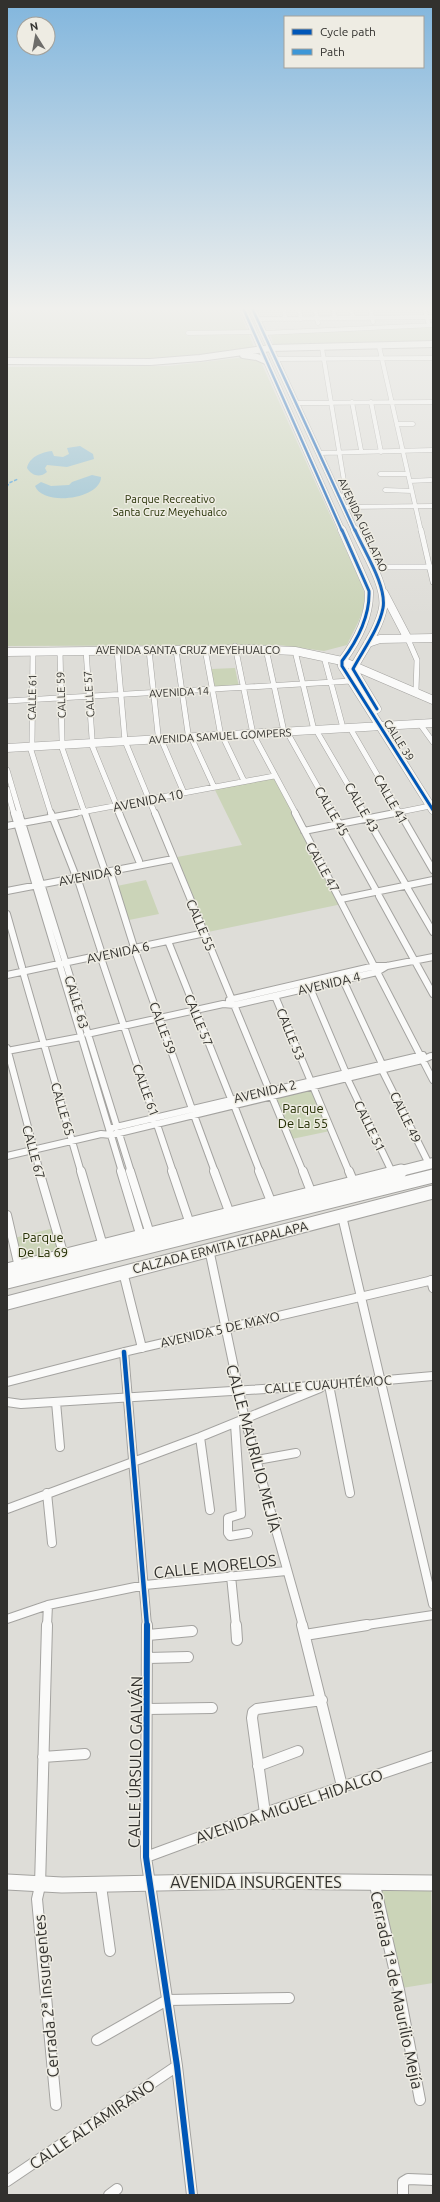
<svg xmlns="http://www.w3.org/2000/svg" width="440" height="2202" viewBox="0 0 440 2202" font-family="Ubuntu,sans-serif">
<rect width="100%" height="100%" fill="#deddd8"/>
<path fill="#cbd4b8" d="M 7,308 L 238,308 L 254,347 C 172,362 90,359 7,359 Z
M 433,326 L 433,343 L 275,349 L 269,331 Z
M 246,357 L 261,362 L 363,588 C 369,608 355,627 347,645 L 324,651 L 279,645 L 7,646 L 7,367 L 169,366 Z
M 235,668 L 239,687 L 215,688 L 211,669 Z
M 273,777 L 342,904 L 208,932 L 177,857 L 242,845 L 214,788 Z
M 146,880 L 159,914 L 129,920 L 117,886 Z
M 311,1088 L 330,1131 L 292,1139 L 275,1097 Z
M 54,1228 L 61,1255 L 21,1264 L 14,1238 Z
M 431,1885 L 433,1983 L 402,1988 L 381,1887 Z"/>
<path fill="#8abacd" d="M 80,446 L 93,454 L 94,459 L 67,467 L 47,465 L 45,468 L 47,472 C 40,478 32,476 27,468 C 29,457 42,452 52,451 L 54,456 L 63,457 L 69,454 L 67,448 Z
M 92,475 L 101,477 C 101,499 43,507 35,486 L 41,482 L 51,486 L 69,485 L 72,482 Z"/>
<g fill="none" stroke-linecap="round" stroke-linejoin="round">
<defs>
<path id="street-far4" d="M 284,308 L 285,319
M 299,308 L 301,319
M 315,308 L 318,323
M 333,308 L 335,318
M 351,308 L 353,318
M 370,308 L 373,322
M 424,308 L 428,322
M 257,319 L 433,317
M 188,333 L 253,332
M 264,333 L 433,325
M 379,346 L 421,531
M 322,348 L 345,487 L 345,495 L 339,496
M 276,359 L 433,358
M 352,402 L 361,450
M 371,402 L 381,452
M 295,403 L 433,402
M 397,424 L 413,424
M 320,453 L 433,450
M 380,474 L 408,474
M 410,481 L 431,480
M 385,490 L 412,491
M 344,507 L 433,506"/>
<path id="street-far3" d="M 421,530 L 433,582
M 373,567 L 432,567
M 407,637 L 417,660 L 416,690
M 235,646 L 253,734 L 296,814
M 205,649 L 220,731
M 266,649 L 283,727
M 86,650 L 92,738
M 117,650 L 125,741 L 155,814
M 149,650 L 158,734
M 176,650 L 188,733
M 60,651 L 62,740
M 295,651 L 313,726
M 324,657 L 342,724
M 7,701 L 351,681
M 420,724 L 433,742
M 350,728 L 400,814
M 316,730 L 365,814
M 287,732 L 333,814
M 222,735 L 244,781
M 191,737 L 214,787
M 161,739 L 184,793
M 32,742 L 33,652
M 91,743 L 120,814
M 61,745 L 85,814
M 30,747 L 51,814
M 7,770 L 20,814
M 7,789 L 14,814
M 71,814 L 274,776
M 390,814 L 430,806"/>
<path id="street-far2" d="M 14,813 L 122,1172
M 19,813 L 131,1172
M 51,813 L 75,874
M 85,813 L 104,868
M 119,813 L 139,861
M 155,813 L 303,1172
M 295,813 L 433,1080
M 333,813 L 377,892
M 364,813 L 406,885
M 400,813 L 433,870
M 22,823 L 76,813
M 7,826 L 17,824
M 304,831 L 395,813
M 110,871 L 133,944
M 77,877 L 101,951
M 408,889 L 433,932
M 7,891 L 173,859
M 379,896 L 433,994
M 341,899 L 433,880
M 7,914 L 22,967
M 168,941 L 231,1099
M 134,948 L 192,1109
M 100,955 L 173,1172
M 23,972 L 81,1172
M 7,975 L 205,933
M 343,980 L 382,1064
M 310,988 L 346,1073
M 275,996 L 349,1172
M 229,1000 L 375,966 L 387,966 L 433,957
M 87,1034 L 223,1004 L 235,1005 L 377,972 L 387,966
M 7,1048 L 40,1172
M 7,1051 L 81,1037
M 382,1070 L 429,1164
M 347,1078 L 392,1172
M 234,1105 L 260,1172
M 194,1115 L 215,1172
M 112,1128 L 423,1055
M 7,1156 L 101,1134 L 111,1135 L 422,1060 L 431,1056"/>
<path id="street-far1" d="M 39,1171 L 64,1256
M 81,1171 L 103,1246
M 121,1171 L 141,1237
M 130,1171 L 150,1234
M 172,1171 L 190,1224
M 214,1171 L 230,1214
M 259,1171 L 272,1204
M 303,1171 L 312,1194
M 349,1171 L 354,1183
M 392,1171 L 393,1174
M 7,1215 L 19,1267
M 342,1216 L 433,1604
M 209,1249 L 245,1420 L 303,1626
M 123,1272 L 142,1348
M 431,1280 L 433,1288
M 124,1352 L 147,1626
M 7,1382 L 124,1352 L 433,1280
M 329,1385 L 350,1493
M 7,1402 L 21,1404 L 329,1385 L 433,1376
M 56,1402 L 60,1447
M 235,1424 L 241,1514 L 228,1518 L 228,1533 L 230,1536 L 248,1533
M 200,1437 L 210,1510
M 257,1460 L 296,1453
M 47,1493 L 52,1543
M 7,1509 L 200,1437 L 320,1388
M 231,1576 L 236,1626
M 7,1619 L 48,1605 L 145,1585 L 286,1571
M 47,1626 L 48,1605
M 360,1626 L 433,1615"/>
<path id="street" d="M 47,1625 L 40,1886 L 37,1899 L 56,2105
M 147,1625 L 146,1857 L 177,2066 L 192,2195
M 236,1625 L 237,1640
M 302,1625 L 342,1786
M 148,1635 L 192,1631
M 305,1635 L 367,1625
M 148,1658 L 188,1657
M 148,1709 L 212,1708
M 43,1757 L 85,1754
M 258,1766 L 298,1751
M 265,1813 L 252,1718 L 253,1712 L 257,1709 L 322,1700
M 146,1857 L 265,1813 L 433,1756
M 374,1881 L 399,1990 L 420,2100
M 101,1886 L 110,1951
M 97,2040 L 167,2000 L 289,1998
M 7,2181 L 177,2066
M 109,2195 L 117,2189
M 403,2195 L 403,2182 L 408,2179 L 433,2180"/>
<path id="secondary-far2" d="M 243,308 L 342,531
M 252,308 L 355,531"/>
<path id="secondary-far1" d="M 342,530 L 369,591 C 370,617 357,641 342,661 L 342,666 L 433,810
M 355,530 C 364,551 387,586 383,608 C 379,629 363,650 353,669 L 377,709
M 384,593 L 407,637
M 368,643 L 380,639 L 433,638
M 7,652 L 249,649 L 295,651 L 342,661 L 433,700
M 7,748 L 433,723"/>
<path id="secondary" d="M 7,1882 L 62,1885 L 257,1881 L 433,1883"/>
<path id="primary-far2" d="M 243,355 L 257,357 L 266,361
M 7,361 L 150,362 L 200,358 L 271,348 L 433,344"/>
<path id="primary-far1" d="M 397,1172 L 433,1163"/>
<path id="primary" d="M 7,1270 L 401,1171
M 7,1282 L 433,1176
M 7,1303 L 433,1192"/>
</defs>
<use href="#street-far4" stroke="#a4a3a0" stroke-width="5"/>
<use href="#street-far3" stroke="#a4a3a0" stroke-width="6"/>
<use href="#street-far2" stroke="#a4a3a0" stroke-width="8"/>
<use href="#street-far1" stroke="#a4a3a0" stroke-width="10"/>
<use href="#street" stroke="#a4a3a0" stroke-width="12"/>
<use href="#secondary-far2" stroke="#a4a3a0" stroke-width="7"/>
<use href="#secondary-far1" stroke="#a4a3a0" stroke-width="9"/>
<use href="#secondary" stroke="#a4a3a0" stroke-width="17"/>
<use href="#primary-far2" stroke="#a4a3a0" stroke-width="8"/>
<use href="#primary-far1" stroke="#a4a3a0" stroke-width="12"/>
<use href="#primary" stroke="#a4a3a0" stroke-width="15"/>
<use href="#street-far4" stroke="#fafaf9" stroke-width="4"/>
<use href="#street-far3" stroke="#fafaf9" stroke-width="5"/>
<use href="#street-far2" stroke="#fafaf9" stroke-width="6"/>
<use href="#street-far1" stroke="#fafaf9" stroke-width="8"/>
<use href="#street" stroke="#fafaf9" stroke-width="10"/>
<use href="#secondary-far2" stroke="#fafaf9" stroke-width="6"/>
<use href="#secondary-far1" stroke="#fafaf9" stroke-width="8"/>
<use href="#secondary" stroke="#fafaf9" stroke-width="15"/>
<use href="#primary-far2" stroke="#fafaf9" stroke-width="6"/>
<use href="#primary-far1" stroke="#fafaf9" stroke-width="10"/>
<use href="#primary" stroke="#fafaf9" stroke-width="13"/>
<path stroke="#3d97d7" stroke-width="1.5" stroke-dasharray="3.5 1.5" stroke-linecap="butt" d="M 7,487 L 9,483 L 18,479"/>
<defs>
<path id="cycleway-far3" d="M 243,308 L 342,531
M 252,308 L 355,531"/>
<path id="cycleway-far2" d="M 342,530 L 369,591 C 370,617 357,641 342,661 L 342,666 L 433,810
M 355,530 C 364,551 387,586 383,608 C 379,629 363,650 353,669 L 377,709"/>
<path id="cycleway-far1" d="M 124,1352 L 147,1626"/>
<path id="cycleway" d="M 147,1625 L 146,1857 L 177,2066 L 192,2195"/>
</defs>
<use href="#cycleway-far3" stroke="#eeece3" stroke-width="4"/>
<use href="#cycleway-far2" stroke="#eeece3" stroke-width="5"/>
<use href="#cycleway-far1" stroke="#eeece3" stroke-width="7"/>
<use href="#cycleway" stroke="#eeece3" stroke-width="8"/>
<use href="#cycleway-far3" stroke="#0057b8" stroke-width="2.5"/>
<use href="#cycleway-far2" stroke="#0057b8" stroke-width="3"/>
<use href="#cycleway-far1" stroke="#0057b8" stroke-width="4.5"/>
<use href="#cycleway" stroke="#0057b8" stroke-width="6"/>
</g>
<linearGradient id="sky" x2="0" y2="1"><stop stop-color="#82b6dd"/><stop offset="0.5" stop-color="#f0f0ed"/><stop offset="1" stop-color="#f0f0ed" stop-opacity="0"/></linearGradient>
<rect width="440" height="617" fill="url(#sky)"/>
<g text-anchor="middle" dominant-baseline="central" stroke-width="3" stroke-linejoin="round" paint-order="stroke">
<g font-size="11" fill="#253004" stroke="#eeece3">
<text x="170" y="499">Parque Recreativo<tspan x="170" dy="13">Santa Cruz Meyehualco</tspan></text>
</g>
<g font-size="11" fill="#32312e" stroke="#eeece3">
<text transform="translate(363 525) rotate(65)">AVENIDA GUELATAO</text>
<text x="188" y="650">AVENIDA SANTA CRUZ MEYEHUALCO</text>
<text transform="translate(179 692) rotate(-3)">AVENIDA 14</text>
<text transform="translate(89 694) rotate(-94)">CALLE 57</text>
<text transform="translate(61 695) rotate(-92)">CALLE 59</text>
<text transform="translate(32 697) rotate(-89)">CALLE 61</text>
<text transform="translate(220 736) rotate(-3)">AVENIDA SAMUEL GOMPERS</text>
<text transform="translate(399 740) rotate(58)">CALLE 39</text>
</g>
<g font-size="13" fill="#32312e" stroke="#eeece3">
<text transform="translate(391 799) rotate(60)">CALLE 41</text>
<text transform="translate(148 800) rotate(-11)">AVENIDA 10</text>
<text transform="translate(362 807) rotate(60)">CALLE 43</text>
<text transform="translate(332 811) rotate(60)">CALLE 45</text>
<text transform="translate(323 867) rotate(61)">CALLE 47</text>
<text transform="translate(90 875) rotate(-11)">AVENIDA 8</text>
<text transform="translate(201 925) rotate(67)">CALLE 55</text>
<text transform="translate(118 952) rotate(-12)">AVENIDA 6</text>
<text transform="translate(329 983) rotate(-13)">AVENIDA 4</text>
<text transform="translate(77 1002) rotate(73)">CALLE 63</text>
<text transform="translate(199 1020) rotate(68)">CALLE 57</text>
<text transform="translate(163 1028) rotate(70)">CALLE 59</text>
<text transform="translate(291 1034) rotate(68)">CALLE 53</text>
<text transform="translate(146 1090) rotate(70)">CALLE 61</text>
<text transform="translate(265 1091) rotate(-13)">AVENIDA 2</text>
<text transform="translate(63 1109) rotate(74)">CALLE 65</text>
<text transform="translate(406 1117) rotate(64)">CALLE 49</text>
<text transform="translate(370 1126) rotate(64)">CALLE 51</text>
<text transform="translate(34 1152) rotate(75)">CALLE 67</text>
<text transform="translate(220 1247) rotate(-14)">CALZADA ERMITA IZTAPALAPA</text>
<text transform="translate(220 1329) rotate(-13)">AVENIDA 5 DE MAYO</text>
<text transform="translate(328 1384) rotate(-4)">CALLE CUAUHTÉMOC</text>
</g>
<g font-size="13" fill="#253004" stroke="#eeece3">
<text x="303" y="1108">Parque<tspan x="303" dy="15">De La 55</tspan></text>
<text x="43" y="1237">Parque<tspan x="43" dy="15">De La 69</tspan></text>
</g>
<g font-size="16" fill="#32312e" stroke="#eeece3">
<text transform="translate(254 1448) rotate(75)">CALLE MAURILIO MEJÍA</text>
<text transform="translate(215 1566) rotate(-6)">CALLE MORELOS</text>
<text transform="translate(135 1762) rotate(-89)">CALLE ÚRSULO GALVÁN</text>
<text transform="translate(289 1806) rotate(-19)">AVENIDA MIGUEL HIDALGO</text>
<text x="256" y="1882">AVENIDA INSURGENTES</text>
<text transform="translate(397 1990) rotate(78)">Cerrada 1ª de Maurilio Mejía</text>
<text transform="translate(46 1996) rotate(-95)">Cerrada 2ª Insurgentes</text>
<text transform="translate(92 2124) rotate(-34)">CALLE ALTAMIRANO</text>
</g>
</g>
<rect width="440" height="2202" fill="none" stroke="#32312e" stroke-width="16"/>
<rect x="284" y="16" width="140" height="52" fill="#eeece3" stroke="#a3a19b"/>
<rect x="292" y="29" width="20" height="6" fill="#0057b8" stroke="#a3a19b"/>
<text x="320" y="36" font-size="12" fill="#32312e">Cycle path</text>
<rect x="292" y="49" width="20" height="6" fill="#3d97d7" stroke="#a3a19b"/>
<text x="320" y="56" font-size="12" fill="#32312e">Path</text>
<g transform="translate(36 36) rotate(349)"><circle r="19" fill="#eeece3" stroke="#a3a19b"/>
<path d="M0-3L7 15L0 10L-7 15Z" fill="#6e6d6a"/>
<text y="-6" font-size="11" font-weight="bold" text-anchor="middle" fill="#32312e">N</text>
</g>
</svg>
